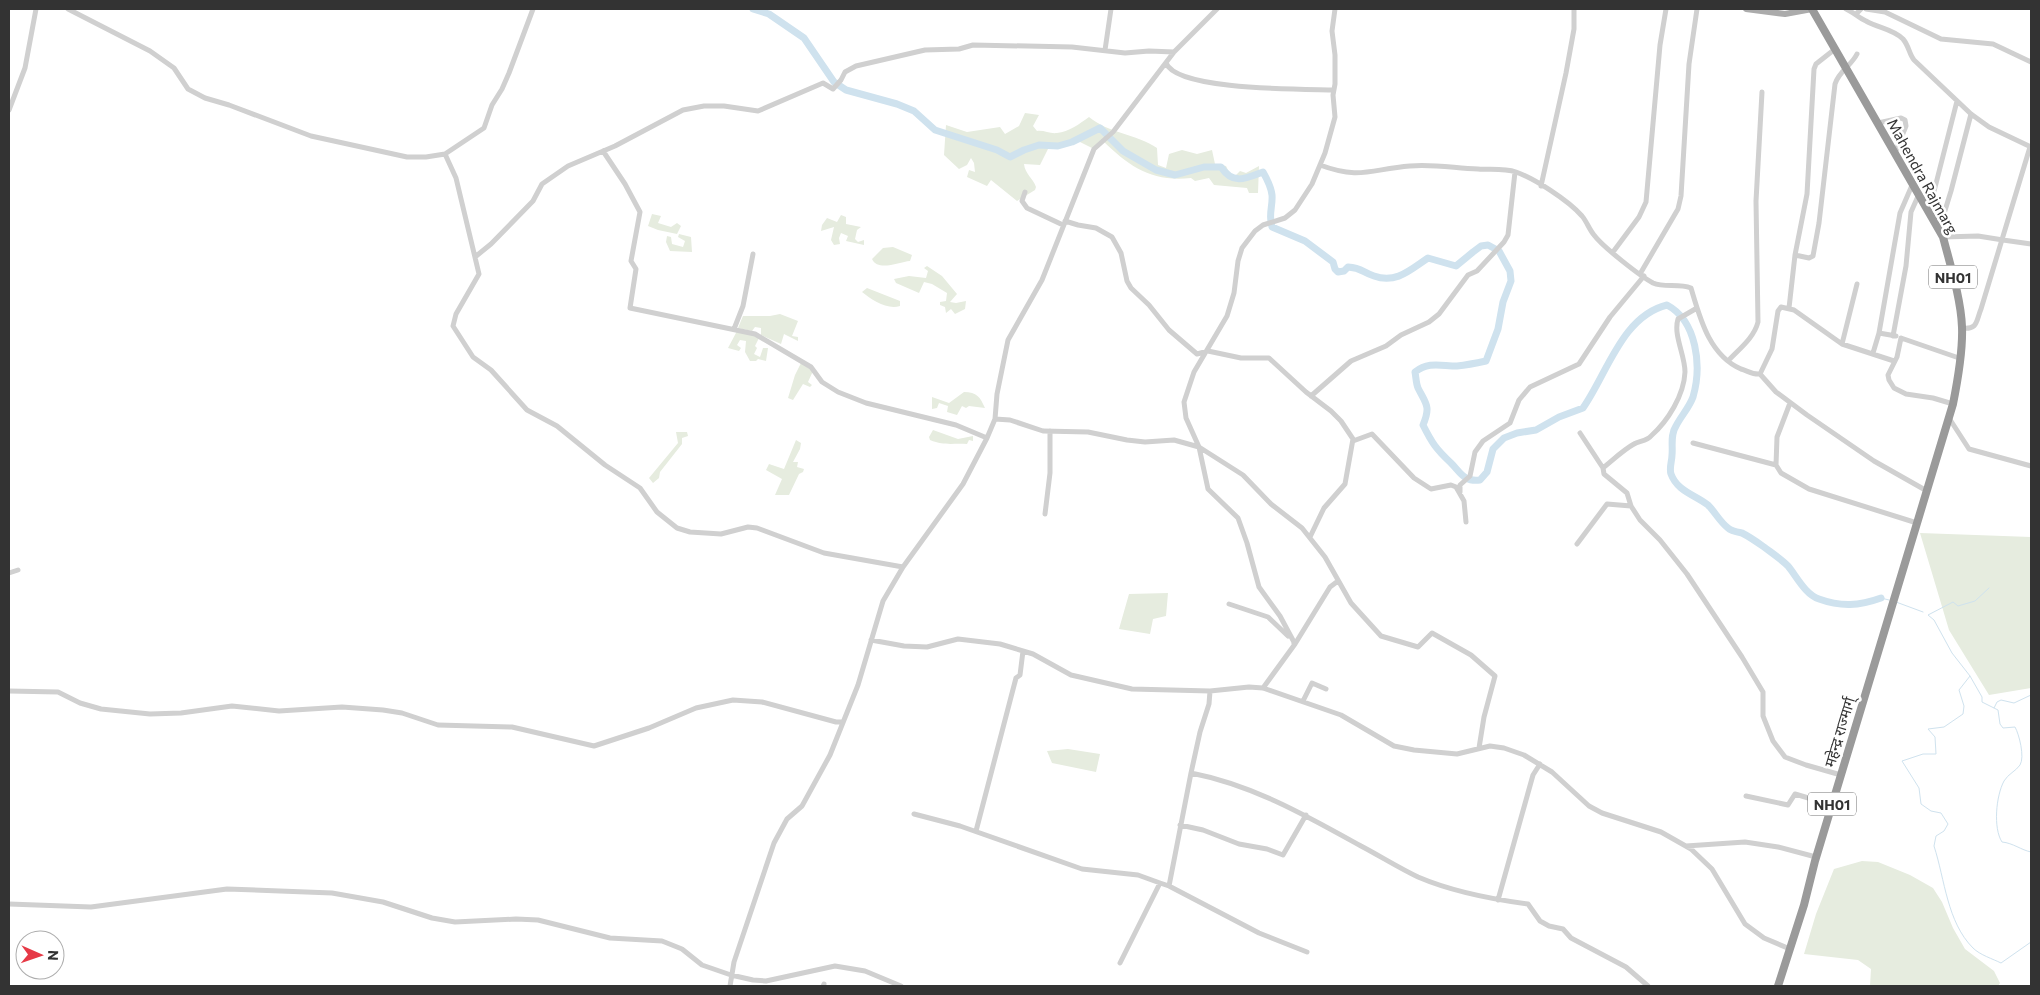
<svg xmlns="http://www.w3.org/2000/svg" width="2040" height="995" viewBox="0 0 2040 995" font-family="Commissioner,'Noto Sans Devanagari',sans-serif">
<rect width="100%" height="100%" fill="#fff"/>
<path fill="#e6ecdf" d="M 1025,113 L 1039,115 L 1033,126 L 1037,131 C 1044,130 1050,134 1057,133 C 1069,132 1079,124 1089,117 C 1108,133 1136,134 1157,148 L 1158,165 L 1166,168 L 1169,154 L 1182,150 L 1197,154 L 1212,150 L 1215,164 L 1226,166 L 1229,172 L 1235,176 L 1240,171 L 1246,173 L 1259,166 L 1258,193 L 1249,193 L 1247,188 L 1214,185 L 1209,178 L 1195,181 L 1191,178 C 1151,182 1130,167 1103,141 L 1094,149 L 1078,141 L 1048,149 L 1040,165 L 1024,164 C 1025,174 1033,178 1036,187 L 1035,190 L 1017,201 L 991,180 L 987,186 L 967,177 L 969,170 L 975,172 L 974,163 L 971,158 L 967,165 L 959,169 L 944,155 L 946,125 L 967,132 L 1000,127 L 1005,134 L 1019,126 Z
M 652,214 L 661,216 L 658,223 L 671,227 L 677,223 L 681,226 L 677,234 L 658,230 L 648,226 Z
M 841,215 L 846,217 L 846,224 L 861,227 L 857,230 L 855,239 L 858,242 L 864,240 L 864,245 L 846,241 L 848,236 L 841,233 L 839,238 L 840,244 L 834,245 L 831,240 L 834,227 L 821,231 L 822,225 L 827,218 L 837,222 Z
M 679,234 L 691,237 L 692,252 L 670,251 L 666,242 L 667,236 L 671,237 L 672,244 L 683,247 L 685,241 L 678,237 Z
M 893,247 L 912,255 L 910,261 C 899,262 878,272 872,259 L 883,248 Z
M 927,266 L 942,276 L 957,294 L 950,302 L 956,303 L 966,301 L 965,309 L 955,314 L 951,309 L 946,313 L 945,307 L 940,305 L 940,302 L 946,301 L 947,293 L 932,284 L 924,282 L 919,293 L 896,283 L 894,279 L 909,276 L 926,278 L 928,271 L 924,268 Z
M 867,288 L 900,301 L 900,306 C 887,310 872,300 862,292 Z
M 780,314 L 798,321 L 792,336 L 798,337 L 798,341 L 784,334 L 781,344 L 761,335 L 761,328 L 755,327 L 752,331 L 738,328 L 743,316 L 770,316 Z
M 737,331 L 755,335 L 759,338 L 755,346 L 757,348 L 754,354 L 760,357 L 763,348 L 768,348 L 766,361 L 758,359 L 756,361 L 750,361 L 745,352 L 746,341 L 740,340 L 737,345 L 741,348 L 739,351 L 728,348 Z
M 801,363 L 813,371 L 808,382 L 812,385 L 810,387 L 803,384 L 793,400 L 788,398 L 795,375 Z
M 964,392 C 977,392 980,397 985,408 L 969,406 L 966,408 L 962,406 L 957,415 L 947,412 L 948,406 L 939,403 L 937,408 L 932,409 L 932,397 L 949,403 Z
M 933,430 L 958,439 L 973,436 L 973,441 L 969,440 L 967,444 C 952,443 945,446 930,440 L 929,437 Z
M 676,432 L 687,432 L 688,436 L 682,438 L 682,444 L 660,472 L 659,478 L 653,483 L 649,478 L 678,443 Z
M 796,440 L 801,443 L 800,449 L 793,462 L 798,462 L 797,467 L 804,469 L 803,472 L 799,474 L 789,495 L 775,495 L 782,479 L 766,470 L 769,464 L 784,469 Z
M 1920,533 L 2031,537 L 2031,688 L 1989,695 L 1949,630 Z
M 1168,593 L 1166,616 L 1153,619 L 1150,634 L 1119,629 L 1129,594 Z
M 1068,749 L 1100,754 L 1096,772 L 1052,763 L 1047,751 Z
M 1862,861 L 1878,862 L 1910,875 L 1933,888 L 1942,902 L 1953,928 L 1965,949 L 1994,971 L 2000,983 L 1998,986 L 1870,986 L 1871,969 L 1858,960 L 1804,954 L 1816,914 L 1834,869 Z"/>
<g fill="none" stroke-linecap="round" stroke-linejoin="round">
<path stroke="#cfe2ee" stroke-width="1" d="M 1989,588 L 1975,601 L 1958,606 L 1953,602 L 1928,615 L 1934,620 L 1952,653 L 1970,676 L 1959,690 L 1964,706 L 1963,714 L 1944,727 L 1928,729 L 1935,737 L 1936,754 L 1923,754 L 1902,761 L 1919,788 L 1921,804 L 1931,811 L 1941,813 L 1948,824 L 1944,831 L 1936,836 L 1934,846 C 1945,880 1947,922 1973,948 C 1980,955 1993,959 2001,963 L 2031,942
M 1881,598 L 1889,600
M 1896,602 L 1923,612
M 1970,676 L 1982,697 L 1982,702 L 1994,708 L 1997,702 L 2001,700 L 2014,703 L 2031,695
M 1994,708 L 1998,710 L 2000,724 L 2003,728 L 2015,727 C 2019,734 2025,757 2020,765 C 2016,771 2008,774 2004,781 C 1996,796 1993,828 2002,842 C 2013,843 2021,850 2031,852"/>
<path stroke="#cfe2ee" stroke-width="7" d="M 753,9 L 769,14 L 804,38 L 834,82 L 846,90 L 897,104 L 914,111 L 935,130 L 997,150 L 1010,157 L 1024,150 L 1039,145 L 1058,146 L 1072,142 L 1100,128 L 1123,151 L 1156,170 L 1175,175 L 1204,167 L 1221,167 C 1233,185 1245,179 1263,172 C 1267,179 1271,186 1272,195 C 1273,206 1268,215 1272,227 L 1305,241 L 1333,262 L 1335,269 L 1338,272 L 1344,271 L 1348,267 C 1362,268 1362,272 1374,276 C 1396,284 1410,270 1428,258 L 1456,266 L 1473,252 L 1481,246 L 1488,245 L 1499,251 L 1510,271 L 1511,281 L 1503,302 L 1498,329 L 1486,361 C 1477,363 1467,365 1457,366 C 1441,366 1429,361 1415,372 C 1416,377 1416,383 1418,388 C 1426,404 1431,406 1423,425 C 1432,443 1436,449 1451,463 C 1461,473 1464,482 1480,480 L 1487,472 L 1493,449 L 1504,438 L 1517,433 L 1536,430 L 1559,417 L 1583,408 C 1607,374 1622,316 1667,305 C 1697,321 1702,366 1693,397 C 1689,408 1681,416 1676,426 C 1670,435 1673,446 1672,455 C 1672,461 1669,468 1671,474 C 1677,491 1695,495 1708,505 C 1715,512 1720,522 1728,528 C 1731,531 1737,532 1742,533 C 1750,537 1757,542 1764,547 C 1772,553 1781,559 1788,566 C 1797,577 1805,594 1819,599 C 1841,607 1859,606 1881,598"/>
<path stroke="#d0d0d0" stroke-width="5" d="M 68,9 L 150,51 L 174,68 L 188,89 L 205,98 L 229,105 L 311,136 L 407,157 L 426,157 L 445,154 L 484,128 L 492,105 L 502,89 L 509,73 L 533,9
M 1335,9 L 1332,31 L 1335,55 L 1335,84 L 1333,95 L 1335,117 L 1325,153 L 1312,184 L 1295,210 L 1285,218 L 1263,225 L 1255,231 L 1242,248 L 1238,261 L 1234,293 L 1227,316 L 1194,372 L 1184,402 L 1186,418 L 1199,447 L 1208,489 L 1238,518 L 1247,543 L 1259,587 L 1280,616 L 1295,644 L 1330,587 L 1338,581
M 1846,9 C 1853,12 1859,18 1866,21 C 1878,28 1893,29 1903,39 C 1909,46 1909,54 1914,60 L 1971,114 L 1989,127 L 2031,147
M 1866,9 L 1885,12 L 1941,39 L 1993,44 L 2031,62
M 1856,14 L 1861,9
M 1105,50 L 1111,9
M 1166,63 C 1177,91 1305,89 1334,90
M 9,110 L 25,68 L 36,9
M 1878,123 L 1901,118 L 1905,120 L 1906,126 L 1895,153
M 603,151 L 625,184 L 640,212 L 631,261 L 636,269 L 630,308 L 755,334 L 811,367 L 822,382 L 838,392 L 866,403 L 956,425 L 987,438
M 445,154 L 456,178 L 479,274 L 456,314 L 453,326 L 473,357 L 491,370 L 527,410 L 557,426 L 605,465 L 640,488 L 657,512 L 677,528 L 690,532 L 721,534 L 748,527 L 757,528 L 824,553 L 903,567
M 1320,165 C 1360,180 1371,169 1410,166 C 1433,164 1454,168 1478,169 C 1490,170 1504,168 1516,172 C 1535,179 1568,200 1582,216 C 1587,222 1589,229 1594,235 C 1603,247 1640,276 1653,283 C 1664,288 1679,283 1691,288 C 1700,318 1709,355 1741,369 C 1748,371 1753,375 1760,374 L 1776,392 L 1807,415 L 1874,461 L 1927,491
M 1541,186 L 1566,73 L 1574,29 L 1574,9
M 1025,192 L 1022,201 L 1027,208 L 1063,225
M 1929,211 L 1957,101
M 1065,221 L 1078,225 L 1096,228 L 1112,237 L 1121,253 L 1127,281 L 1131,288 L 1149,305 L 1169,330 L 1197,354 L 1208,351 L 1241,358 L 1269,358 L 1306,392 L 1331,411 L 1341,421 L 1353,439 L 1345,484 L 1324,508 L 1310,537
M 1939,230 L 1951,191 L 1971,114
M 1943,237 L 1978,236 L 2003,240
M 2003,240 L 2031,244
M 1613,252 L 1639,217 L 1646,202 L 1660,45 L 1666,9
M 1795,255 L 1809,258 L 1813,256 L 1819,223 L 1835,84 C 1839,71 1851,66 1857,54
M 475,257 L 491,244 L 533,201 L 542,184 L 568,166 L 615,146 L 683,110 L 704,106 L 724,106 L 758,111 L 823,83 L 833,89 L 841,80 L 845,72 L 856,66 L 925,50 L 959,49 L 973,45 L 1072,47 L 1125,53 L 1149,51 L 1174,52
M 1640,274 L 1678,209 L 1681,196 L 1689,64 L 1697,9
M 1697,308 L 1678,319 C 1673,335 1685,355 1685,372 C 1684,395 1668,421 1651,436 C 1647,441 1639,441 1634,444 C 1623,450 1613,460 1603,468 L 1604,474 L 1627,493 L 1631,506 L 1640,520 L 1660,540 L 1687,574 L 1742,657 L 1763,692 L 1763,716 L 1773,741 L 1785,757 L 1806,765 L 1841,775
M 1789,308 L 1795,255 L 1807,194 L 1814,69 L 1816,64 L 1835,49
M 1962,328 C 1978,330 1976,321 1981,309 L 2030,147
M 734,329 L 743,306 L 753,254
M 1879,333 L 1900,213 L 1913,183
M 1893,336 L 1906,266 L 1911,212 L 1919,194
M 1842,344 L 1857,284
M 1873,353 L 1879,333 L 1896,336
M 1728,361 C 1739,349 1754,338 1758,322 L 1756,201 L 1762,92
M 1760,374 L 1772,349 L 1778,311 L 1781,307 L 1794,310 L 1842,344 L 1894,361
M 1311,396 L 1351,361 L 1386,346 L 1401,335 L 1429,322 L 1439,314 L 1468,275 L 1477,271 L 1504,242 L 1508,235 L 1515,172
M 1790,403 L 1777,437 L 1776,465 L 1781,473 L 1809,489 L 1917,523
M 1953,404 L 1933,398 L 1906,394 L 1894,388 L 1889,380 L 1888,375 L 1897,357 L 1901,338 L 1959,358
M 1949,418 L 1969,449 L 2031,466
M 995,419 L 1010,420 L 1043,431 L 1088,432 L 1127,440 L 1145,442 L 1174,440 L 1199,447 L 1243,475 L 1271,504 L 1302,528 L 1325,557 L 1351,603 L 1381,636 L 1418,647 L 1432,633 L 1471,655 L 1495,676 L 1484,717 L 1479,748
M 1580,433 L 1603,468
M 1353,441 L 1372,434 L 1414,478 L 1431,489 L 1451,485 L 1456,487 L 1464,501 L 1466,522
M 1693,443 L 1776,465
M 1460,492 L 1460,485 L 1470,476 L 1475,452 L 1483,441 L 1510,423 L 1519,400 L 1530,387 L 1579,364 L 1610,317 L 1644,276
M 1045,514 L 1050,473 L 1050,431
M 1577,544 L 1607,504 L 1631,506
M 9,573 L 18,570
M 1229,604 L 1268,617 L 1288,636
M 871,640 L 904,646 L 927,647 L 958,639 L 1000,644 L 1033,654 L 1071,675 L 1132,689 L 1210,691 L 1249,687 L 1263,688 L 1341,715 L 1394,746 L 1414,750 L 1457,754 L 1490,746 L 1504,748 L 1524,755 L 1552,772 L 1589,806 L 1602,813 L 1661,832 L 1691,849 L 1712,869 L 1745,924 L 1764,938 L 1790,949
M 1263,688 L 1295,644 L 1294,643
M 9,691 L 58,692 L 80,703 L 101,709 L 150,714 L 181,713 L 232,706 L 279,711 L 342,707 L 383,710 L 402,713 L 438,725 L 512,727 L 594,746 L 649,728 L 696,708 L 733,700 L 762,702 L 836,722 L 842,722
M 1210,691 L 1209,704 L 1200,732 L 1191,773 C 1253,785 1307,816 1361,846 C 1380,856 1399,868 1418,877 C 1453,892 1490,899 1528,904 L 1540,921 L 1549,926 L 1563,929 L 1571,938 L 1626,967 L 1648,986
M 1303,701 L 1312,683 L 1326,689
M 1746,796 L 1788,805 L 1795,794 L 1832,805
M 914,814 L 960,826 L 1082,869 L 1138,875 L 1160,883
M 1180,825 L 1203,830 L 1239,844 L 1267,849 L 1283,855 L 1306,815
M 976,831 L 1016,678 L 1020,675 L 1023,651
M 1686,846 L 1745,842 L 1778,847 L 1816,857
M 1169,886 L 1191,773
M 1498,900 L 1533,775 L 1540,764
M 9,904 L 91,907 L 227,889 L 332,893 L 383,902 L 432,918 L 455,922 L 516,919 L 538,920 L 610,938 L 662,941 L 682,949 L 702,965 L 731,975 L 753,980 L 766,981 L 835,966 L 865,971 L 901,986
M 1120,963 L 1160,883 L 1169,886 L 1259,933 L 1307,952
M 730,986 L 734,962 L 774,843 L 787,819 L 802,806 L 830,755 L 858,685 L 883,601 L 903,567 L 963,484 L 987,438 L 995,419 L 997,394 L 1008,340 L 1042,280 L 1094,149 L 1113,132 L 1174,52 L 1217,9
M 823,986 L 824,984"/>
<path stroke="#ababab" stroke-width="6" d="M 1746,9 L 1785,14 L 1812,9"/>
<path stroke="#9a9a9a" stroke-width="8" d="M 1778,986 L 1804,905 L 1815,861 L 1953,404 C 1958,379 1963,352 1962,327 C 1961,299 1950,264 1943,237 L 1812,9"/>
</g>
<g text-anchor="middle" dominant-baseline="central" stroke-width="5" stroke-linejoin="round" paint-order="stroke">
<g fill="#fff" stroke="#707070" stroke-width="1">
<rect x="1929" y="265.5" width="48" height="23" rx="4"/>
<rect x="1808" y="792.5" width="48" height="23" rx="4"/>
</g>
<g font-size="14" font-weight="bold" fill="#333">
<text x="1953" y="277">NH01</text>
<text x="1832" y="804">NH01</text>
</g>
<g font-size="15" fill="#333" stroke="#fff">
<text transform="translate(1923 176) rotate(61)">Mahendra Rajmarg</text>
<text transform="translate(1839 732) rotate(-73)">महेन्द्र राज्मार्ग्</text>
</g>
</g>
<rect width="2040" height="995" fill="none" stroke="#333333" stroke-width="20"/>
<g transform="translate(40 955) rotate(92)"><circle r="24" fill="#ffffff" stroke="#adadad"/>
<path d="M0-4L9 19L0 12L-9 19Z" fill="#e63946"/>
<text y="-8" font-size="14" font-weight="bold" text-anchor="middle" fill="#333333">N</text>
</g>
</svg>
